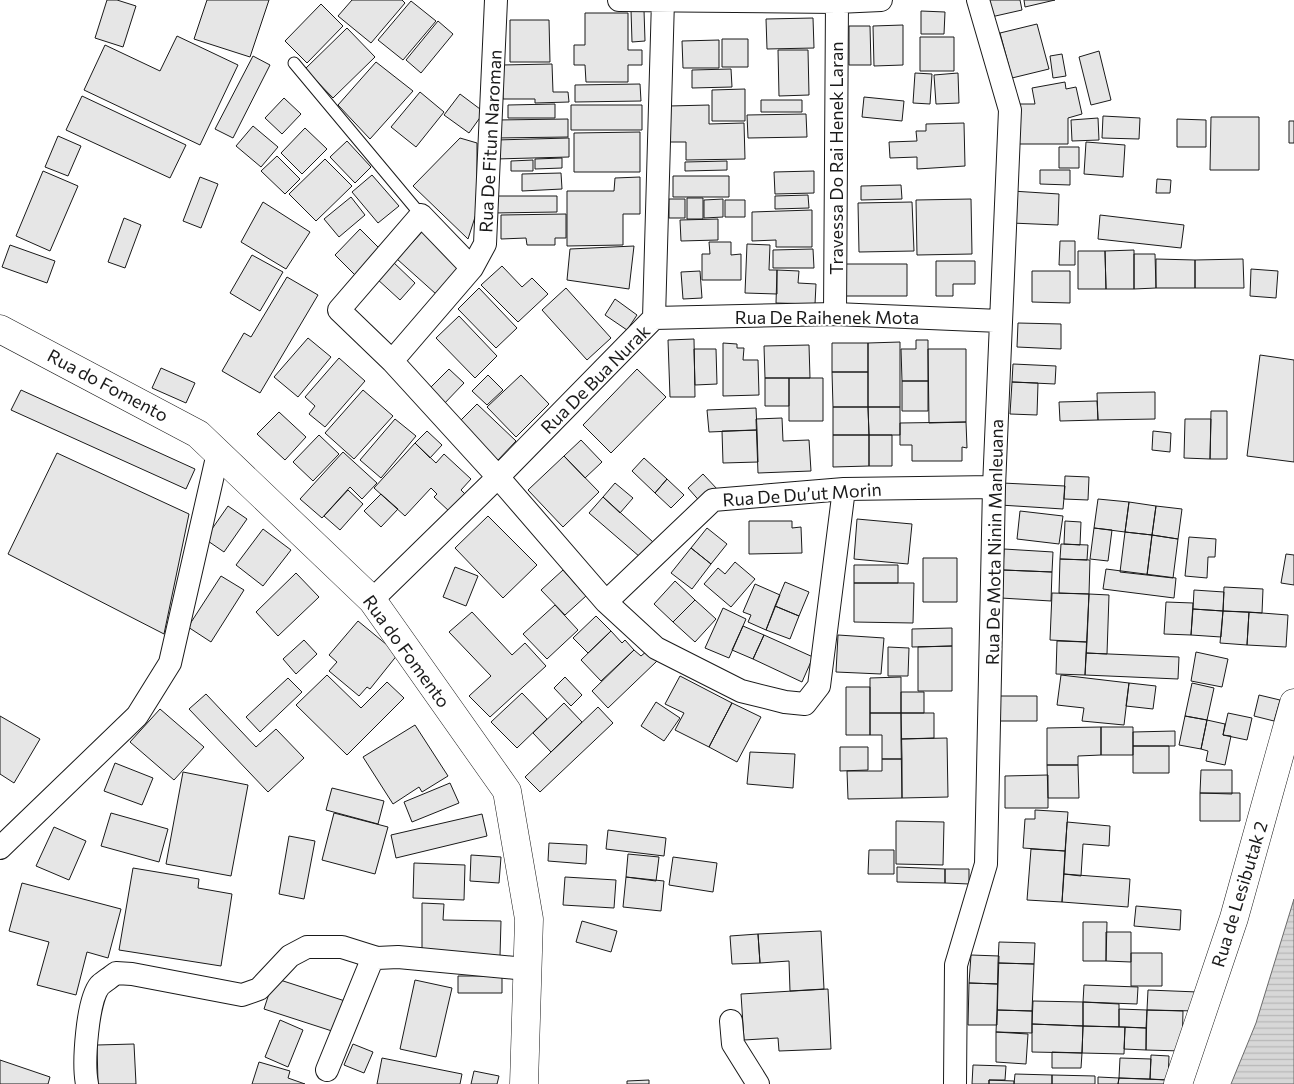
<svg xmlns="http://www.w3.org/2000/svg" width="1294" height="1084" viewBox="0 0 1294 1084" font-family="Commissioner,sans-serif">
<defs>
<pattern id="water-rules" width="6" height="5" patternUnits="userSpaceOnUse" patternTransform="scale(1.25)"><rect width="6" height="5" fill="#d7d7d7"/><path d="M0 2.5h6" fill="none" stroke="#b8b8b8"/></pattern>
</defs>
<rect width="100%" height="100%" fill="#fff"/>
<path fill="url(#water-rules)" stroke="#6a6a6a" d="M 1294,899 L 1294,1084 L 1231,1084 L 1256,1023 Z"/>
<path fill="#e6e6e6" stroke="#1a1a1a" d="M 107,0 L 117,0 L 136,6 L 123,47 L 95,38 Z
M 207,0 L 269,0 L 250,57 L 194,39 Z
M 352,0 L 402,0 L 405,3 L 371,43 L 338,16 Z
M 987,0 L 1020,0 L 1022,10 L 991,17 Z
M 1024,0 L 1055,0 L 1025,7 Z
M 411,1 L 436,21 L 403,60 L 378,40 Z
M 321,4 L 343,26 L 307,63 L 285,41 Z
M 631,10 L 644,10 L 645,41 L 632,42 Z
M 921,11 L 945,12 L 944,34 L 921,34 Z
M 585,13 L 628,13 L 628,50 L 642,50 L 642,65 L 628,65 L 628,82 L 586,82 L 585,65 L 574,65 L 574,45 L 585,45 Z
M 813,18 L 814,48 L 767,49 L 766,19 Z
M 510,20 L 549,20 L 550,62 L 510,62 Z
M 438,21 L 453,34 L 421,73 L 406,60 Z
M 1037,24 L 1049,69 L 1012,78 L 1000,33 Z
M 903,25 L 903,65 L 874,66 L 873,26 Z
M 849,26 L 870,26 L 871,65 L 849,65 Z
M 347,28 L 375,57 L 333,98 L 305,69 Z
M 177,36 L 238,65 L 200,145 L 84,90 L 105,45 L 160,71 Z
M 920,37 L 954,37 L 954,71 L 920,71 Z
M 722,39 L 748,39 L 748,67 L 722,67 Z
M 719,40 L 719,68 L 683,68 L 682,41 Z
M 778,50 L 808,50 L 809,95 L 779,96 Z
M 1099,51 L 1111,100 L 1091,105 L 1079,57 Z
M 1062,54 L 1066,76 L 1053,78 L 1050,56 Z
M 253,56 L 270,65 L 233,138 L 215,129 Z
M 376,62 L 413,91 L 370,139 L 338,105 Z
M 552,64 L 553,92 L 568,92 L 569,102 L 535,103 L 535,99 L 503,99 L 502,65 Z
M 731,69 L 732,87 L 692,88 L 692,70 Z
M 915,73 L 932,74 L 930,104 L 913,103 Z
M 958,73 L 959,103 L 936,104 L 934,75 Z
M 1065,82 L 1066,89 L 1076,87 L 1082,114 L 1068,118 L 1068,144 L 1019,144 L 1018,104 L 1035,104 L 1032,88 Z
M 640,84 L 641,101 L 575,102 L 575,85 Z
M 745,89 L 745,121 L 712,121 L 712,90 Z
M 420,92 L 444,112 L 416,147 L 391,127 Z
M 460,94 L 484,112 L 469,133 L 444,115 Z
M 82,96 L 186,145 L 170,178 L 66,130 Z
M 864,97 L 904,101 L 902,121 L 862,117 Z
M 284,98 L 301,114 L 282,134 L 265,118 Z
M 761,100 L 802,100 L 802,112 L 761,112 Z
M 555,104 L 555,118 L 508,118 L 508,105 Z
M 571,105 L 642,105 L 642,130 L 571,130 Z
M 709,105 L 709,124 L 744,123 L 745,159 L 686,160 L 686,142 L 670,142 L 669,106 Z
M 806,114 L 807,137 L 748,138 L 747,115 Z
M 1103,116 L 1140,118 L 1139,139 L 1102,138 Z
M 1211,117 L 1259,117 L 1259,170 L 1210,170 Z
M 1098,118 L 1099,140 L 1072,141 L 1071,120 Z
M 568,119 L 568,137 L 497,138 L 497,120 Z
M 1177,119 L 1206,120 L 1206,147 L 1177,147 Z
M 1289,121 L 1294,121 L 1294,143 L 1289,143 Z
M 964,123 L 965,166 L 917,169 L 917,157 L 890,158 L 889,142 L 917,141 L 916,131 L 926,131 L 926,124 Z
M 253,126 L 278,147 L 261,167 L 236,146 Z
M 305,128 L 327,149 L 302,174 L 281,153 Z
M 640,132 L 640,172 L 574,172 L 574,133 Z
M 58,136 L 81,146 L 68,176 L 45,167 Z
M 460,138 L 477,143 L 477,211 L 468,239 L 413,186 Z
M 569,138 L 569,157 L 496,159 L 496,140 Z
M 347,141 L 371,167 L 355,183 L 330,157 Z
M 1086,142 L 1125,145 L 1123,177 L 1084,174 Z
M 1059,147 L 1079,147 L 1079,168 L 1059,168 Z
M 277,156 L 300,179 L 285,194 L 261,171 Z
M 562,158 L 562,168 L 535,169 L 535,159 Z
M 325,159 L 352,186 L 316,221 L 289,194 Z
M 533,160 L 533,171 L 511,171 L 511,161 Z
M 727,161 L 727,170 L 685,171 L 685,162 Z
M 1040,170 L 1070,170 L 1070,185 L 1040,184 Z
M 43,171 L 78,186 L 50,251 L 16,236 Z
M 814,171 L 814,193 L 775,194 L 774,172 Z
M 561,173 L 562,189 L 522,191 L 522,174 Z
M 372,175 L 399,206 L 378,223 L 352,192 Z
M 673,176 L 729,176 L 729,197 L 673,197 Z
M 200,177 L 218,184 L 201,228 L 183,221 Z
M 640,177 L 640,214 L 623,214 L 623,245 L 567,246 L 567,191 L 614,191 L 615,178 Z
M 1157,179 L 1171,180 L 1170,193 L 1156,193 Z
M 901,185 L 902,199 L 861,200 L 861,186 Z
M 1012,191 L 1059,194 L 1058,225 L 1011,223 Z
M 808,195 L 809,208 L 775,209 L 775,196 Z
M 493,196 L 557,196 L 557,212 L 493,213 Z
M 351,197 L 365,215 L 339,237 L 324,219 Z
M 687,198 L 703,198 L 703,219 L 687,219 Z
M 669,199 L 685,199 L 685,218 L 669,218 Z
M 723,199 L 723,217 L 704,218 L 704,200 Z
M 971,199 L 972,254 L 917,255 L 916,200 Z
M 725,200 L 745,200 L 745,217 L 725,217 Z
M 263,202 L 310,232 L 286,269 L 241,242 Z
M 912,202 L 914,251 L 859,252 L 858,203 Z
M 812,210 L 812,247 L 776,247 L 776,240 L 752,241 L 752,212 Z
M 566,214 L 566,238 L 555,238 L 555,245 L 527,245 L 526,238 L 501,239 L 501,215 Z
M 1100,215 L 1184,225 L 1181,248 L 1098,239 Z
M 124,218 L 141,225 L 125,268 L 108,262 Z
M 718,219 L 718,240 L 681,241 L 680,220 Z
M 360,229 L 380,249 L 355,275 L 335,255 Z
M 422,232 L 461,268 L 436,294 L 397,259 Z
M 1060,241 L 1075,241 L 1075,265 L 1059,265 Z
M 709,242 L 731,242 L 731,255 L 741,254 L 741,280 L 702,280 L 702,254 L 710,254 Z
M 747,244 L 770,245 L 769,270 L 777,270 L 777,294 L 745,293 Z
M 10,245 L 55,261 L 47,283 L 2,267 Z
M 634,246 L 629,289 L 567,280 L 570,249 Z
M 813,249 L 814,268 L 773,268 L 773,250 Z
M 1134,250 L 1134,289 L 1106,289 L 1105,251 Z
M 1078,251 L 1105,251 L 1106,289 L 1078,289 Z
M 1134,254 L 1155,254 L 1156,288 L 1134,289 Z
M 252,255 L 283,272 L 260,311 L 230,293 Z
M 1156,259 L 1195,260 L 1195,288 L 1156,288 Z
M 1243,259 L 1244,288 L 1195,288 L 1195,260 Z
M 392,261 L 415,283 L 400,300 L 376,278 Z
M 936,261 L 975,261 L 975,284 L 953,284 L 953,296 L 936,296 Z
M 846,264 L 907,264 L 907,296 L 845,296 Z
M 502,266 L 522,287 L 532,278 L 548,294 L 518,322 L 481,285 Z
M 1251,269 L 1278,271 L 1276,298 L 1250,296 Z
M 777,270 L 799,271 L 798,283 L 816,284 L 815,304 L 776,303 Z
M 700,271 L 702,298 L 683,299 L 681,272 Z
M 1032,271 L 1070,271 L 1070,303 L 1032,302 Z
M 287,277 L 318,295 L 260,393 L 222,371 L 244,333 L 251,337 Z
M 479,288 L 517,328 L 496,348 L 458,309 Z
M 566,288 L 611,338 L 587,360 L 542,310 Z
M 615,299 L 637,315 L 627,330 L 605,315 Z
M 459,316 L 497,356 L 475,378 L 436,338 Z
M 1018,323 L 1061,324 L 1061,349 L 1017,347 Z
M 308,338 L 331,357 L 298,397 L 274,377 Z
M 694,339 L 695,397 L 670,397 L 668,340 Z
M 916,340 L 928,340 L 928,381 L 902,381 L 901,349 L 916,349 Z
M 900,342 L 900,407 L 868,407 L 868,343 Z
M 723,343 L 737,344 L 737,348 L 744,348 L 743,360 L 758,360 L 759,395 L 723,396 Z
M 832,343 L 868,343 L 868,372 L 832,372 Z
M 809,345 L 810,378 L 765,378 L 764,346 Z
M 694,349 L 716,349 L 717,384 L 695,385 Z
M 928,349 L 966,349 L 966,422 L 929,423 Z
M 1260,355 L 1294,360 L 1294,462 L 1247,456 Z
M 339,358 L 365,381 L 325,427 L 309,414 L 315,406 L 305,397 Z
M 1013,364 L 1056,366 L 1055,384 L 1012,382 Z
M 161,368 L 195,383 L 186,403 L 152,388 Z
M 449,369 L 464,383 L 442,406 L 427,391 Z
M 637,369 L 666,397 L 611,453 L 583,425 Z
M 832,372 L 868,372 L 868,407 L 833,407 Z
M 488,375 L 503,390 L 487,405 L 472,391 Z
M 521,375 L 549,404 L 516,437 L 487,407 Z
M 765,378 L 789,378 L 789,406 L 765,406 Z
M 789,378 L 823,378 L 823,421 L 789,421 Z
M 902,381 L 928,381 L 928,411 L 902,411 Z
M 1012,382 L 1038,383 L 1037,415 L 1010,414 Z
M 21,390 L 195,469 L 186,489 L 11,410 Z
M 363,390 L 393,416 L 354,459 L 325,433 Z
M 1155,392 L 1155,419 L 1098,420 L 1097,393 Z
M 1097,401 L 1098,420 L 1060,421 L 1059,402 Z
M 477,404 L 516,441 L 498,460 L 459,422 Z
M 833,407 L 868,407 L 869,435 L 833,435 Z
M 868,407 L 900,407 L 900,435 L 869,435 Z
M 756,408 L 757,430 L 709,432 L 707,410 Z
M 1211,411 L 1227,411 L 1227,459 L 1210,459 Z
M 279,412 L 306,437 L 285,460 L 257,434 Z
M 782,418 L 783,441 L 809,440 L 811,471 L 758,473 L 756,419 Z
M 395,419 L 416,436 L 381,478 L 360,460 Z
M 1185,419 L 1211,419 L 1210,459 L 1184,458 Z
M 966,422 L 967,448 L 962,447 L 962,461 L 912,461 L 912,445 L 900,445 L 900,423 Z
M 757,430 L 758,462 L 723,463 L 722,431 Z
M 427,431 L 442,445 L 430,458 L 415,443 Z
M 1153,431 L 1171,433 L 1170,452 L 1152,450 Z
M 319,435 L 339,454 L 313,481 L 293,462 Z
M 833,435 L 869,435 L 869,466 L 833,467 Z
M 869,435 L 892,435 L 892,466 L 869,466 Z
M 581,440 L 602,462 L 585,478 L 564,456 Z
M 415,443 L 436,463 L 444,454 L 471,479 L 461,490 L 466,495 L 450,512 L 434,497 L 437,494 L 431,488 L 405,516 L 374,488 Z
M 343,452 L 377,483 L 362,499 L 350,487 L 322,518 L 300,499 Z
M 57,453 L 189,514 L 164,634 L 8,554 Z
M 564,456 L 599,492 L 563,527 L 528,490 Z
M 644,458 L 667,479 L 655,493 L 632,471 Z
M 703,474 L 718,490 L 703,505 L 688,488 Z
M 1065,476 L 1089,477 L 1088,500 L 1064,499 Z
M 667,479 L 684,495 L 671,508 L 655,493 Z
M 615,483 L 633,498 L 620,513 L 603,497 Z
M 1002,483 L 1065,486 L 1063,509 L 1000,505 Z
M 348,490 L 363,504 L 340,530 L 324,516 Z
M 381,494 L 398,509 L 381,527 L 364,511 Z
M 603,497 L 653,542 L 640,557 L 589,513 Z
M 1098,499 L 1129,502 L 1125,532 L 1094,528 Z
M 1129,502 L 1156,506 L 1152,535 L 1125,532 Z
M 228,506 L 247,519 L 224,552 L 205,539 Z
M 1156,506 L 1182,509 L 1178,539 L 1152,535 Z
M 1020,511 L 1063,516 L 1059,544 L 1017,539 Z
M 488,516 L 537,565 L 503,598 L 455,548 Z
M 857,519 L 912,524 L 908,564 L 854,559 Z
M 749,521 L 792,521 L 792,528 L 801,527 L 802,553 L 749,554 Z
M 1065,521 L 1081,522 L 1080,545 L 1064,544 Z
M 707,528 L 727,544 L 711,564 L 691,548 Z
M 1094,528 L 1112,530 L 1108,561 L 1090,559 Z
M 263,529 L 291,550 L 263,586 L 236,565 Z
M 1125,532 L 1152,535 L 1147,575 L 1120,572 Z
M 1152,535 L 1178,539 L 1173,578 L 1147,575 Z
M 1189,537 L 1216,539 L 1215,557 L 1208,557 L 1207,578 L 1185,576 Z
M 1061,544 L 1088,545 L 1087,560 L 1060,559 Z
M 691,548 L 711,564 L 692,589 L 671,573 Z
M 1004,549 L 1053,552 L 1052,572 L 1003,570 Z
M 1286,554 L 1294,555 L 1294,585 L 1281,583 Z
M 923,558 L 957,558 L 957,602 L 923,602 Z
M 1060,559 L 1090,560 L 1089,594 L 1059,593 Z
M 735,562 L 755,579 L 731,607 L 704,584 L 718,568 L 725,574 Z
M 854,565 L 898,565 L 898,583 L 854,583 Z
M 455,567 L 478,576 L 466,606 L 443,597 Z
M 1106,569 L 1176,578 L 1174,598 L 1103,589 Z
M 563,570 L 586,596 L 565,615 L 541,590 Z
M 1003,570 L 1052,572 L 1051,601 L 1001,598 Z
M 296,573 L 319,597 L 278,636 L 256,612 Z
M 221,576 L 244,590 L 211,642 L 188,627 Z
M 675,581 L 695,600 L 673,622 L 654,604 Z
M 785,582 L 809,592 L 799,616 L 775,606 Z
M 854,583 L 914,583 L 913,623 L 854,622 Z
M 755,584 L 780,595 L 766,630 L 748,622 L 751,615 L 743,612 Z
M 1224,587 L 1263,589 L 1262,613 L 1223,611 Z
M 1194,590 L 1224,592 L 1223,611 L 1193,609 Z
M 1052,593 L 1089,594 L 1087,642 L 1050,640 Z
M 1089,594 L 1109,595 L 1107,654 L 1086,653 Z
M 695,600 L 716,619 L 695,642 L 673,622 Z
M 1166,602 L 1193,603 L 1191,635 L 1164,634 Z
M 555,605 L 578,630 L 547,659 L 523,634 Z
M 775,606 L 799,616 L 790,639 L 766,630 Z
M 723,608 L 746,619 L 729,658 L 705,648 Z
M 1193,609 L 1223,611 L 1221,637 L 1191,635 Z
M 1223,611 L 1249,612 L 1247,645 L 1220,643 Z
M 472,612 L 512,655 L 525,643 L 546,666 L 490,717 L 469,696 L 491,676 L 449,632 Z
M 1249,612 L 1288,615 L 1286,647 L 1247,645 Z
M 596,616 L 611,631 L 588,653 L 573,638 Z
M 358,621 L 398,654 L 370,689 L 367,687 L 359,696 L 329,671 L 337,662 L 329,655 Z
M 743,626 L 764,635 L 753,659 L 732,650 Z
M 952,628 L 952,646 L 912,647 L 912,629 Z
M 611,631 L 622,643 L 625,640 L 634,650 L 601,681 L 581,660 Z
M 764,635 L 813,657 L 802,682 L 753,659 Z
M 838,635 L 884,638 L 881,674 L 836,672 Z
M 304,640 L 317,654 L 296,674 L 283,659 Z
M 1057,641 L 1087,642 L 1085,675 L 1056,674 Z
M 952,646 L 952,691 L 918,691 L 918,647 Z
M 888,647 L 909,648 L 908,676 L 888,676 Z
M 634,650 L 641,656 L 647,651 L 657,661 L 608,708 L 592,691 Z
M 1196,652 L 1228,659 L 1222,687 L 1191,681 Z
M 1086,653 L 1179,657 L 1178,679 L 1085,675 Z
M 327,675 L 361,708 L 387,682 L 404,698 L 347,755 L 296,705 Z
M 1061,675 L 1129,683 L 1124,725 L 1082,721 L 1084,708 L 1057,705 Z
M 680,676 L 732,703 L 709,747 L 675,730 L 684,713 L 665,704 Z
M 565,677 L 582,695 L 571,706 L 554,688 Z
M 901,677 L 901,713 L 870,713 L 870,678 Z
M 288,678 L 302,692 L 260,732 L 246,717 Z
M 1129,683 L 1156,686 L 1153,709 L 1126,706 Z
M 1192,683 L 1214,688 L 1207,720 L 1185,716 Z
M 846,687 L 870,687 L 870,735 L 846,735 Z
M 901,692 L 924,692 L 924,713 L 901,713 Z
M 522,693 L 547,719 L 517,748 L 491,722 Z
M 206,694 L 256,747 L 276,729 L 304,758 L 268,792 L 189,709 Z
M 1259,695 L 1280,700 L 1274,721 L 1254,716 Z
M 991,696 L 1037,696 L 1037,721 L 992,721 Z
M 656,702 L 680,718 L 664,741 L 641,726 Z
M 564,703 L 582,722 L 551,752 L 533,733 Z
M 732,703 L 761,717 L 737,762 L 709,747 Z
M 598,707 L 613,723 L 540,792 L 525,777 Z
M 160,709 L 204,747 L 174,780 L 130,742 Z
M 870,713 L 901,713 L 902,759 L 882,759 L 882,735 L 870,735 Z
M 901,713 L 934,713 L 934,738 L 901,739 Z
M 1228,713 L 1252,718 L 1247,740 L 1223,735 Z
M 0,716 L 40,739 L 14,783 L 0,774 Z
M 1185,716 L 1207,720 L 1201,749 L 1179,745 Z
M 1207,720 L 1225,724 L 1223,735 L 1231,736 L 1225,765 L 1206,761 L 1208,751 L 1201,749 Z
M 415,725 L 448,776 L 422,792 L 419,787 L 393,804 L 363,757 Z
M 1101,727 L 1133,727 L 1133,755 L 1101,755 Z
M 1101,727 L 1101,755 L 1078,756 L 1078,765 L 1047,765 L 1047,728 Z
M 1175,731 L 1175,746 L 1133,746 L 1133,732 Z
M 947,738 L 948,797 L 902,798 L 901,739 Z
M 1133,746 L 1169,746 L 1169,773 L 1133,773 Z
M 840,747 L 868,747 L 868,770 L 840,771 Z
M 750,752 L 795,754 L 793,788 L 747,784 Z
M 882,759 L 902,759 L 902,798 L 848,799 L 847,771 L 882,771 Z
M 115,763 L 153,778 L 142,805 L 104,791 Z
M 1047,765 L 1078,765 L 1079,798 L 1048,798 Z
M 1201,770 L 1232,770 L 1232,794 L 1200,793 Z
M 183,772 L 248,785 L 231,876 L 166,864 Z
M 1048,775 L 1048,808 L 1005,808 L 1005,776 Z
M 450,783 L 459,803 L 412,822 L 404,802 Z
M 332,788 L 384,801 L 378,824 L 326,810 Z
M 1200,793 L 1240,793 L 1240,821 L 1200,821 Z
M 1035,810 L 1068,812 L 1065,851 L 1023,848 L 1025,819 L 1035,819 Z
M 111,813 L 168,829 L 159,862 L 101,846 Z
M 334,813 L 388,827 L 375,874 L 322,860 Z
M 482,814 L 487,836 L 396,858 L 391,835 Z
M 896,821 L 944,822 L 943,865 L 896,864 Z
M 1067,822 L 1110,826 L 1109,846 L 1083,844 L 1081,876 L 1064,874 Z
M 54,827 L 86,841 L 69,880 L 36,866 Z
M 608,830 L 666,838 L 664,856 L 606,849 Z
M 289,836 L 315,841 L 304,899 L 279,894 Z
M 549,843 L 587,845 L 586,864 L 548,861 Z
M 1031,849 L 1065,851 L 1062,902 L 1027,900 Z
M 869,850 L 894,850 L 894,874 L 868,874 Z
M 628,854 L 659,857 L 656,881 L 626,877 Z
M 471,855 L 501,857 L 499,883 L 470,881 Z
M 673,857 L 717,863 L 713,892 L 669,885 Z
M 414,863 L 465,865 L 464,900 L 413,898 Z
M 897,867 L 945,869 L 945,883 L 897,882 Z
M 133,868 L 199,879 L 198,888 L 232,894 L 221,966 L 119,950 Z
M 945,869 L 969,869 L 969,884 L 945,883 Z
M 1064,874 L 1130,879 L 1128,907 L 1062,902 Z
M 565,877 L 616,880 L 614,908 L 563,905 Z
M 626,877 L 664,881 L 661,911 L 623,907 Z
M 22,883 L 121,909 L 108,958 L 87,952 L 76,995 L 37,985 L 49,942 L 9,931 Z
M 422,903 L 444,904 L 443,920 L 501,921 L 500,956 L 422,954 Z
M 1136,906 L 1181,910 L 1180,930 L 1134,926 Z
M 582,921 L 617,931 L 611,952 L 576,942 Z
M 1083,922 L 1107,922 L 1106,961 L 1083,961 Z
M 821,931 L 824,989 L 790,991 L 789,961 L 760,963 L 758,934 Z
M 1106,932 L 1131,932 L 1131,962 L 1106,961 Z
M 758,934 L 760,963 L 732,964 L 730,936 Z
M 999,942 L 1035,943 L 1034,964 L 998,963 Z
M 1131,953 L 1162,953 L 1162,986 L 1131,986 Z
M 971,955 L 999,956 L 998,984 L 969,983 Z
M 998,963 L 1034,964 L 1032,1011 L 997,1010 Z
M 458,976 L 502,976 L 502,993 L 458,993 Z
M 274,978 L 345,1001 L 335,1032 L 264,1009 Z
M 415,980 L 452,988 L 436,1057 L 400,1049 Z
M 969,983 L 998,984 L 997,1025 L 968,1025 Z
M 1084,985 L 1138,987 L 1137,1004 L 1083,1002 Z
M 828,989 L 831,1049 L 779,1051 L 778,1038 L 744,1040 L 741,994 Z
M 1148,990 L 1198,992 L 1197,1011 L 1147,1010 Z
M 1033,1001 L 1083,1002 L 1083,1026 L 1032,1024 Z
M 1083,1002 L 1119,1004 L 1119,1027 L 1083,1026 Z
M 1119,1009 L 1147,1010 L 1146,1028 L 1119,1027 Z
M 997,1010 L 1032,1011 L 1032,1033 L 996,1032 Z
M 1147,1010 L 1183,1011 L 1182,1051 L 1146,1050 Z
M 280,1020 L 303,1030 L 288,1067 L 265,1057 Z
M 1032,1024 L 1083,1026 L 1082,1053 L 1032,1052 Z
M 1083,1026 L 1125,1027 L 1124,1054 L 1082,1053 Z
M 1125,1027 L 1146,1028 L 1146,1050 L 1124,1049 Z
M 996,1032 L 1028,1034 L 1026,1064 L 996,1062 Z
M 134,1044 L 136,1084 L 98,1084 L 97,1045 Z
M 353,1044 L 373,1052 L 364,1073 L 344,1065 Z
M 1052,1052 L 1082,1053 L 1081,1068 L 1052,1068 Z
M 1151,1055 L 1169,1056 L 1168,1080 L 1150,1079 Z
M 382,1058 L 462,1074 L 460,1084 L 377,1084 Z
M 1120,1058 L 1151,1059 L 1150,1079 L 1119,1078 Z
M 0,1060 L 50,1077 L 48,1084 L 0,1084 Z
M 259,1062 L 290,1071 L 288,1078 L 305,1084 L 252,1084 Z
M 973,1065 L 1006,1066 L 1005,1080 L 989,1080 L 989,1084 L 972,1084 Z
M 474,1071 L 499,1076 L 497,1084 L 471,1084 Z
M 1015,1074 L 1052,1075 L 1052,1084 L 1014,1084 Z
M 1052,1075 L 1095,1076 L 1095,1084 L 1052,1084 Z
M 1098,1077 L 1119,1078 L 1118,1084 L 1098,1084 Z
M 1119,1078 L 1168,1080 L 1168,1084 L 1118,1084 Z
M 649,1080 L 649,1084 L 627,1084 L 627,1081 Z
M 989,1080 L 1014,1081 L 1014,1084 L 989,1084 Z"/>
<g fill="none" stroke-linecap="round" stroke-linejoin="round">
<defs>
<path id="lane" d="M 294,63 L 421,215"/>
<path id="street" d="M 496,0 L 485,244 L 472,268 L 392,361 L 498,477 L 606,602 L 713,500 L 844,489 L 994,487
M 619,0 L 837,2 L 881,0
M 835,314 L 837,2
M 654,318 L 835,314 L 1000,321
M 392,361 L 339,310 L 421,215 L 472,268
M 372,600 L 498,477 L 654,318 L 663,0
M 606,602 L 656,648 L 741,691 L 785,702 L 805,704 L 819,686 L 844,489
M 0,848 L 137,716 L 170,663 L 218,453
M 731,1021 L 733,1044 L 758,1084
M 327,1070 L 371,962 L 377,958 L 398,957 L 526,969
M 87,1084 C 83,1064 87,1000 100,985 C 105,981 111,977 116,973 L 132,974 L 242,995 L 259,989 L 290,956 L 307,947 L 342,947 L 377,958
M 955,1084 L 956,965 L 986,864 L 994,487 L 1010,110 L 978,0"/>
<path id="secondary" d="M 0,329 L 198,434 L 372,600 L 507,791 L 529,919 L 524,1084"/>
<path id="primary" d="M 1178,1084 L 1234,918 L 1294,703"/>
</defs>
<use href="#lane" stroke="#1a1a1a" stroke-width="13"/>
<use href="#street" stroke="#1a1a1a" stroke-width="24"/>
<use href="#secondary" stroke="#1a1a1a" stroke-width="29"/>
<use href="#primary" stroke="#1a1a1a" stroke-width="29"/>
<use href="#lane" stroke="#fff" stroke-width="11"/>
<use href="#street" stroke="#fff" stroke-width="22"/>
<use href="#secondary" stroke="#fff" stroke-width="28"/>
<use href="#primary" stroke="#fff" stroke-width="28"/>
</g>
<g text-anchor="middle" dominant-baseline="central" stroke-width="4" stroke-linejoin="round" paint-order="stroke">
<g font-size="18" fill="#1a1a1a" stroke="#fff">
<text transform="translate(490 141) rotate(-87)">Rua De Fitun Naroman</text>
<text transform="translate(836 158) rotate(-90)">Travessa Do Rai Henek Laran</text>
<text x="827" y="317">Rua De Raihenek Mota</text>
<text transform="translate(595 379) rotate(-45)">Rua De Bua Nurak</text>
<text transform="translate(108 385) rotate(28)">Rua do Fomento</text>
<text transform="translate(802 494) rotate(-4)">Rua De Du’ut Morin</text>
<text transform="translate(994 542) rotate(-89)">Rua De Mota Ninin Manleuana</text>
<text transform="translate(407 651) rotate(54)">Rua do Fomento</text>
<text transform="translate(1239 894) rotate(-73)">Rua de Lesibutak 2</text>
</g>
</g>
</svg>
